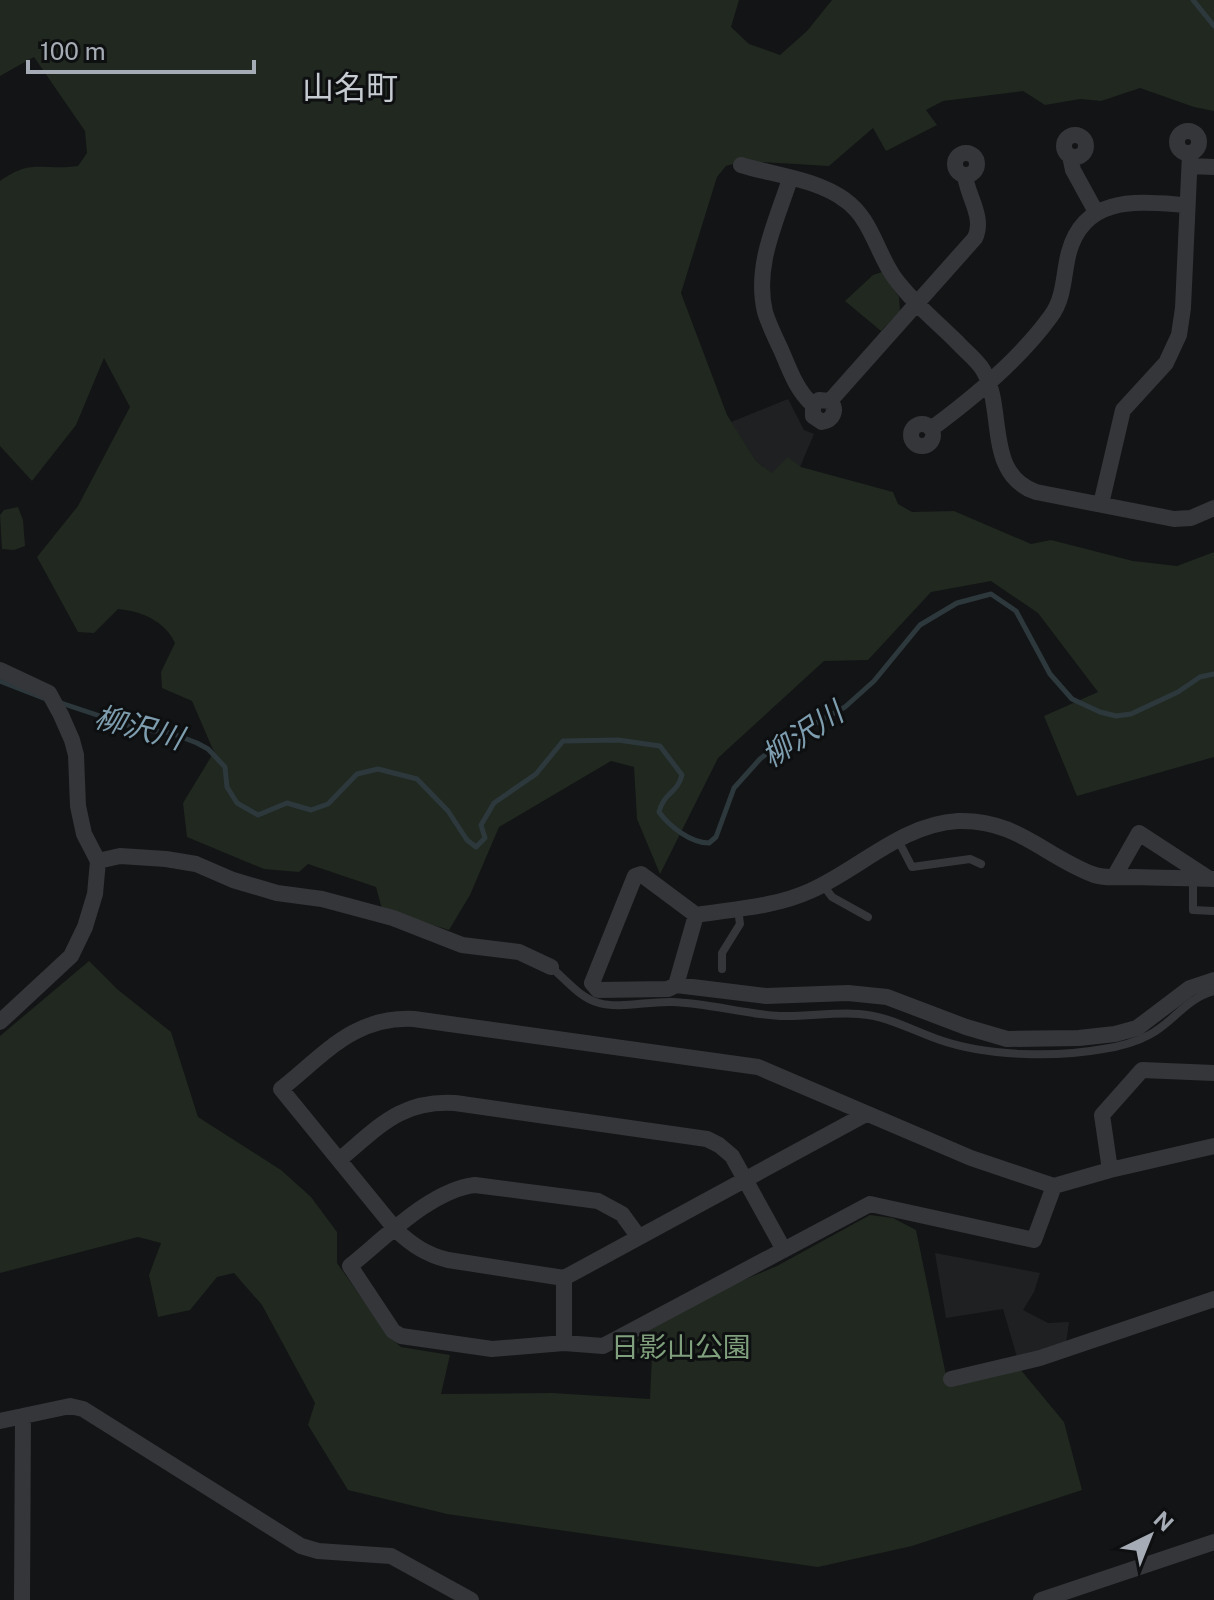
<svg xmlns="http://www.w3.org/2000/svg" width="1214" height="1600" viewBox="0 0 1214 1600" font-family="'Public Sans','Noto Sans JP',sans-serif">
<rect width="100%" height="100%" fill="#131415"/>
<path fill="#1f2022" d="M 788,399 L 804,430 L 814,434 L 800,467 L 773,474 L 756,461 L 731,422 Z
M 935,1253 L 1040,1273 L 1034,1292 L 1023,1310 L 1048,1323 L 1069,1322 L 1066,1343 L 1017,1357 L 1003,1309 L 946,1318 Z"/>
<path fill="#202820" d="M 0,0 L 739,0 L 731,27 L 749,44 L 780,55 L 807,31 L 832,0 L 1214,0 L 1214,111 L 1194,107 L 1140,88 L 1101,101 L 1080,99 L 1045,105 L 1023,91 L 943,101 L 926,110 L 937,125 L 886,151 L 873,128 L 829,166 L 744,161 L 726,166 L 717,177 L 681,293 L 727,415 L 756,461 L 772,473 L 788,457 L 801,467 L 893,492 L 898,504 L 912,512 L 954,511 L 1031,544 L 1051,540 L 1133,561 L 1177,566 L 1214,552 L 1214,757 L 1077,796 L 1044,716 L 1098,692 L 1038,613 L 991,581 L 931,592 L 868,660 L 824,661 L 718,758 L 660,874 L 637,819 L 634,767 L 611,761 L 499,827 L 470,895 L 449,930 L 382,909 L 376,887 L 308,864 L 299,872 L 264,869 L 187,837 L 183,803 L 214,752 L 192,701 L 162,688 L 161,672 L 175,643 C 165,621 141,611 118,609 L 94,633 L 78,632 L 37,557 L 78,506 L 130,407 L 104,358 L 76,425 L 32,481 L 0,446 L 0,181 C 32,158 42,171 78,166 L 87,153 L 85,131 L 34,57 L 0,76 Z
M 882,272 L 899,297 L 900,311 L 881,331 L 845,301 L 873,275 Z
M 18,507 L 23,520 L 25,546 L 14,550 L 2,549 L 0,515 L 4,510 Z
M 89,961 L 117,989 L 171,1032 L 198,1117 L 281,1170 L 311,1197 L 337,1232 L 337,1263 L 388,1335 L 401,1347 L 450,1355 L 441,1394 L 552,1393 L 650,1399 L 652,1355 L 608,1350 L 622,1343 L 625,1346 L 639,1338 L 638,1335 L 732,1285 L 777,1266 L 870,1215 L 893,1218 L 916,1230 L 948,1385 L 1020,1369 L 1064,1422 L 1082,1490 L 912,1546 L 818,1567 L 447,1514 L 348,1490 L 308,1425 L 315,1403 L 262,1305 L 234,1273 L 217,1277 L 190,1310 L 158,1317 L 149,1275 L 161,1243 L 138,1237 L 0,1273 L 0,1036 Z"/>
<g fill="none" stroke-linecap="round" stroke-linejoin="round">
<path stroke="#2d383d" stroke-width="5" d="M 1193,0 L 1214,26
M 0,681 L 51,701
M 61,703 L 139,729 L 171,733 L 197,743 L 208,749 L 225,767 L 227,787 L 237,803 L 258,815 L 287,803 L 311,810 L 328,804 L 357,774 L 378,769 L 417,779 L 448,811 L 467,840 L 476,847 L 485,838 L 481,825 L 494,803 L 536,774 L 563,741 L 618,740 L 660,746 L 682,775 C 677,794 664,792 659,812 C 670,827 691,843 709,843 L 716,837 L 734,788 L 760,759 L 782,742 L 845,707 L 874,681 L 920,625 L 957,603 L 991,594 L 1016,611 L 1050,674 L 1072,699 L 1100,712 L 1116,716 L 1131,714 L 1178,692 L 1200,677 L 1214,674"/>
<path stroke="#35363a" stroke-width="8" d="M 898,840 L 912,867 L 970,859 L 981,864
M 1193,878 L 1193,910 L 1214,911
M 823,885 L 832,897 L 868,917
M 551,967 C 566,980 580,998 599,1003 C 619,1009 649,1001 672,1002 C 708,1003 744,1014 780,1016 C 806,1017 833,1012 859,1014 C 889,1016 913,1031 940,1040 C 986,1056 1054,1058 1103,1049 C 1117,1047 1136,1042 1149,1035 C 1173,1023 1186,998 1214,991
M 722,969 L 722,953 L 740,924 L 738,909"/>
<path stroke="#35363a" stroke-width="16" d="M1177 142a11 11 0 1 1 22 0a11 11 0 1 1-22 0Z
M1064 146a11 11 0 1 1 22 0a11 11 0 1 1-22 0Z
M955 164a11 11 0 1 1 22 0a11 11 0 1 1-22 0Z
M 1070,156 L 1073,170 L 1096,212
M 741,165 C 774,175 817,179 845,200 C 871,218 877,253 894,277 C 912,302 937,322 958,343 C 966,352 977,360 983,370 C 1006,409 984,474 1036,492 L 1174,519 L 1191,518 L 1214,508
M 1190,166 L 1214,167
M 790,179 C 776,222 754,266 765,312 C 769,325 776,339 782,352 C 790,371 797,391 813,405 L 813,416 L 822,422 C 833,420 838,410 830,401 L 819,400 L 813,405
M 830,401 L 975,238 C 985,217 967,196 965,175
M911 435a11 11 0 1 1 22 0a11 11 0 1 1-22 0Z
M 931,429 C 973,398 1020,359 1051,316 C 1065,297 1063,274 1069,252 C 1085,194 1139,202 1186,205
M 1101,504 L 1123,410 L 1166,363 L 1179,335 L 1183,308 L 1190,153
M 0,670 L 49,693 L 61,715 L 72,740 L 76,755 L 78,806 L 84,834 L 98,861 L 95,894 L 85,927 L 71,956 L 0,1022
M 98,861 L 120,856 L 166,859 L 196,864 L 233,880 L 277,893 L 322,899 L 393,918 L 462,945 L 519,952 L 551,967
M 1114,877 L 1139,833 L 1208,878
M 1214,879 C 1188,878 1161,878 1135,877 C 1121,877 1104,879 1092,874 C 1043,855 1016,819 958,821 C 902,824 858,870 810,891 C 775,907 733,909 696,915 L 676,985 L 766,996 L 848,993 L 887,997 L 966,1027 L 1007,1039 L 1079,1038 L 1115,1034 L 1137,1028 L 1190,988 L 1214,980
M 676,985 L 668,989 L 598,990 L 592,983 L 635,876 L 641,874 L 696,915
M 866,1114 L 564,1278 L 448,1260 C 427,1255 412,1245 396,1230 L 281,1089 C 325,1054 354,1016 414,1019 L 758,1067 L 971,1158 L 1054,1186 L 1110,1170 L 1214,1146
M 339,1160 C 379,1127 400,1100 455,1103 L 707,1139 L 719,1145 L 732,1156 L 784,1250
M 1110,1170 L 1102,1115 L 1142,1070 L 1214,1073
M 638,1236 L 622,1214 L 598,1201 L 475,1185 C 431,1190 385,1238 350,1266 L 393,1331 L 401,1336 L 492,1349 L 564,1343 L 603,1346 L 870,1204 L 1034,1240 L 1054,1186
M 564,1343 L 564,1278
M 951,1379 L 1040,1358 L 1214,1299
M 0,1421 L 70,1406 L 83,1409 L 301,1546 L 318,1551 L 391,1556 L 471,1600
M 22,1600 L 23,1416
M 1041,1600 L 1214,1542"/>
</g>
<g text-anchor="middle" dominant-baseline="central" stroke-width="6" stroke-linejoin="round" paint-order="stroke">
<g font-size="28" fill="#7f9f7d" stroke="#0e0f10">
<text x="681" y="1346">日影山公園</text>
</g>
<g font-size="30" font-style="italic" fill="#7e9eaf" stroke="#0e0f10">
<text transform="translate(139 727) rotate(15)">柳沢川</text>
<text transform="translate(802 734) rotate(-34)">柳沢川</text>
</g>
<g font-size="32" fill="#c6cbd1" stroke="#0e0f10">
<text x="350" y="87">山名町</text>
</g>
</g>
<g transform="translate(1150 1536) rotate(43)" stroke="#0e0f10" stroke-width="6" paint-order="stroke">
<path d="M0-6L14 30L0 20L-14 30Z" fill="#a6acb5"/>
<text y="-12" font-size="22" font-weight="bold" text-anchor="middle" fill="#a6acb5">N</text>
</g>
<path d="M28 60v12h226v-12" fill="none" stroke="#a6acb5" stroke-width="4"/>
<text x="40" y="60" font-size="24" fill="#a6acb5" stroke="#0e0f10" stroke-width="6" paint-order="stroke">100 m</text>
</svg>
